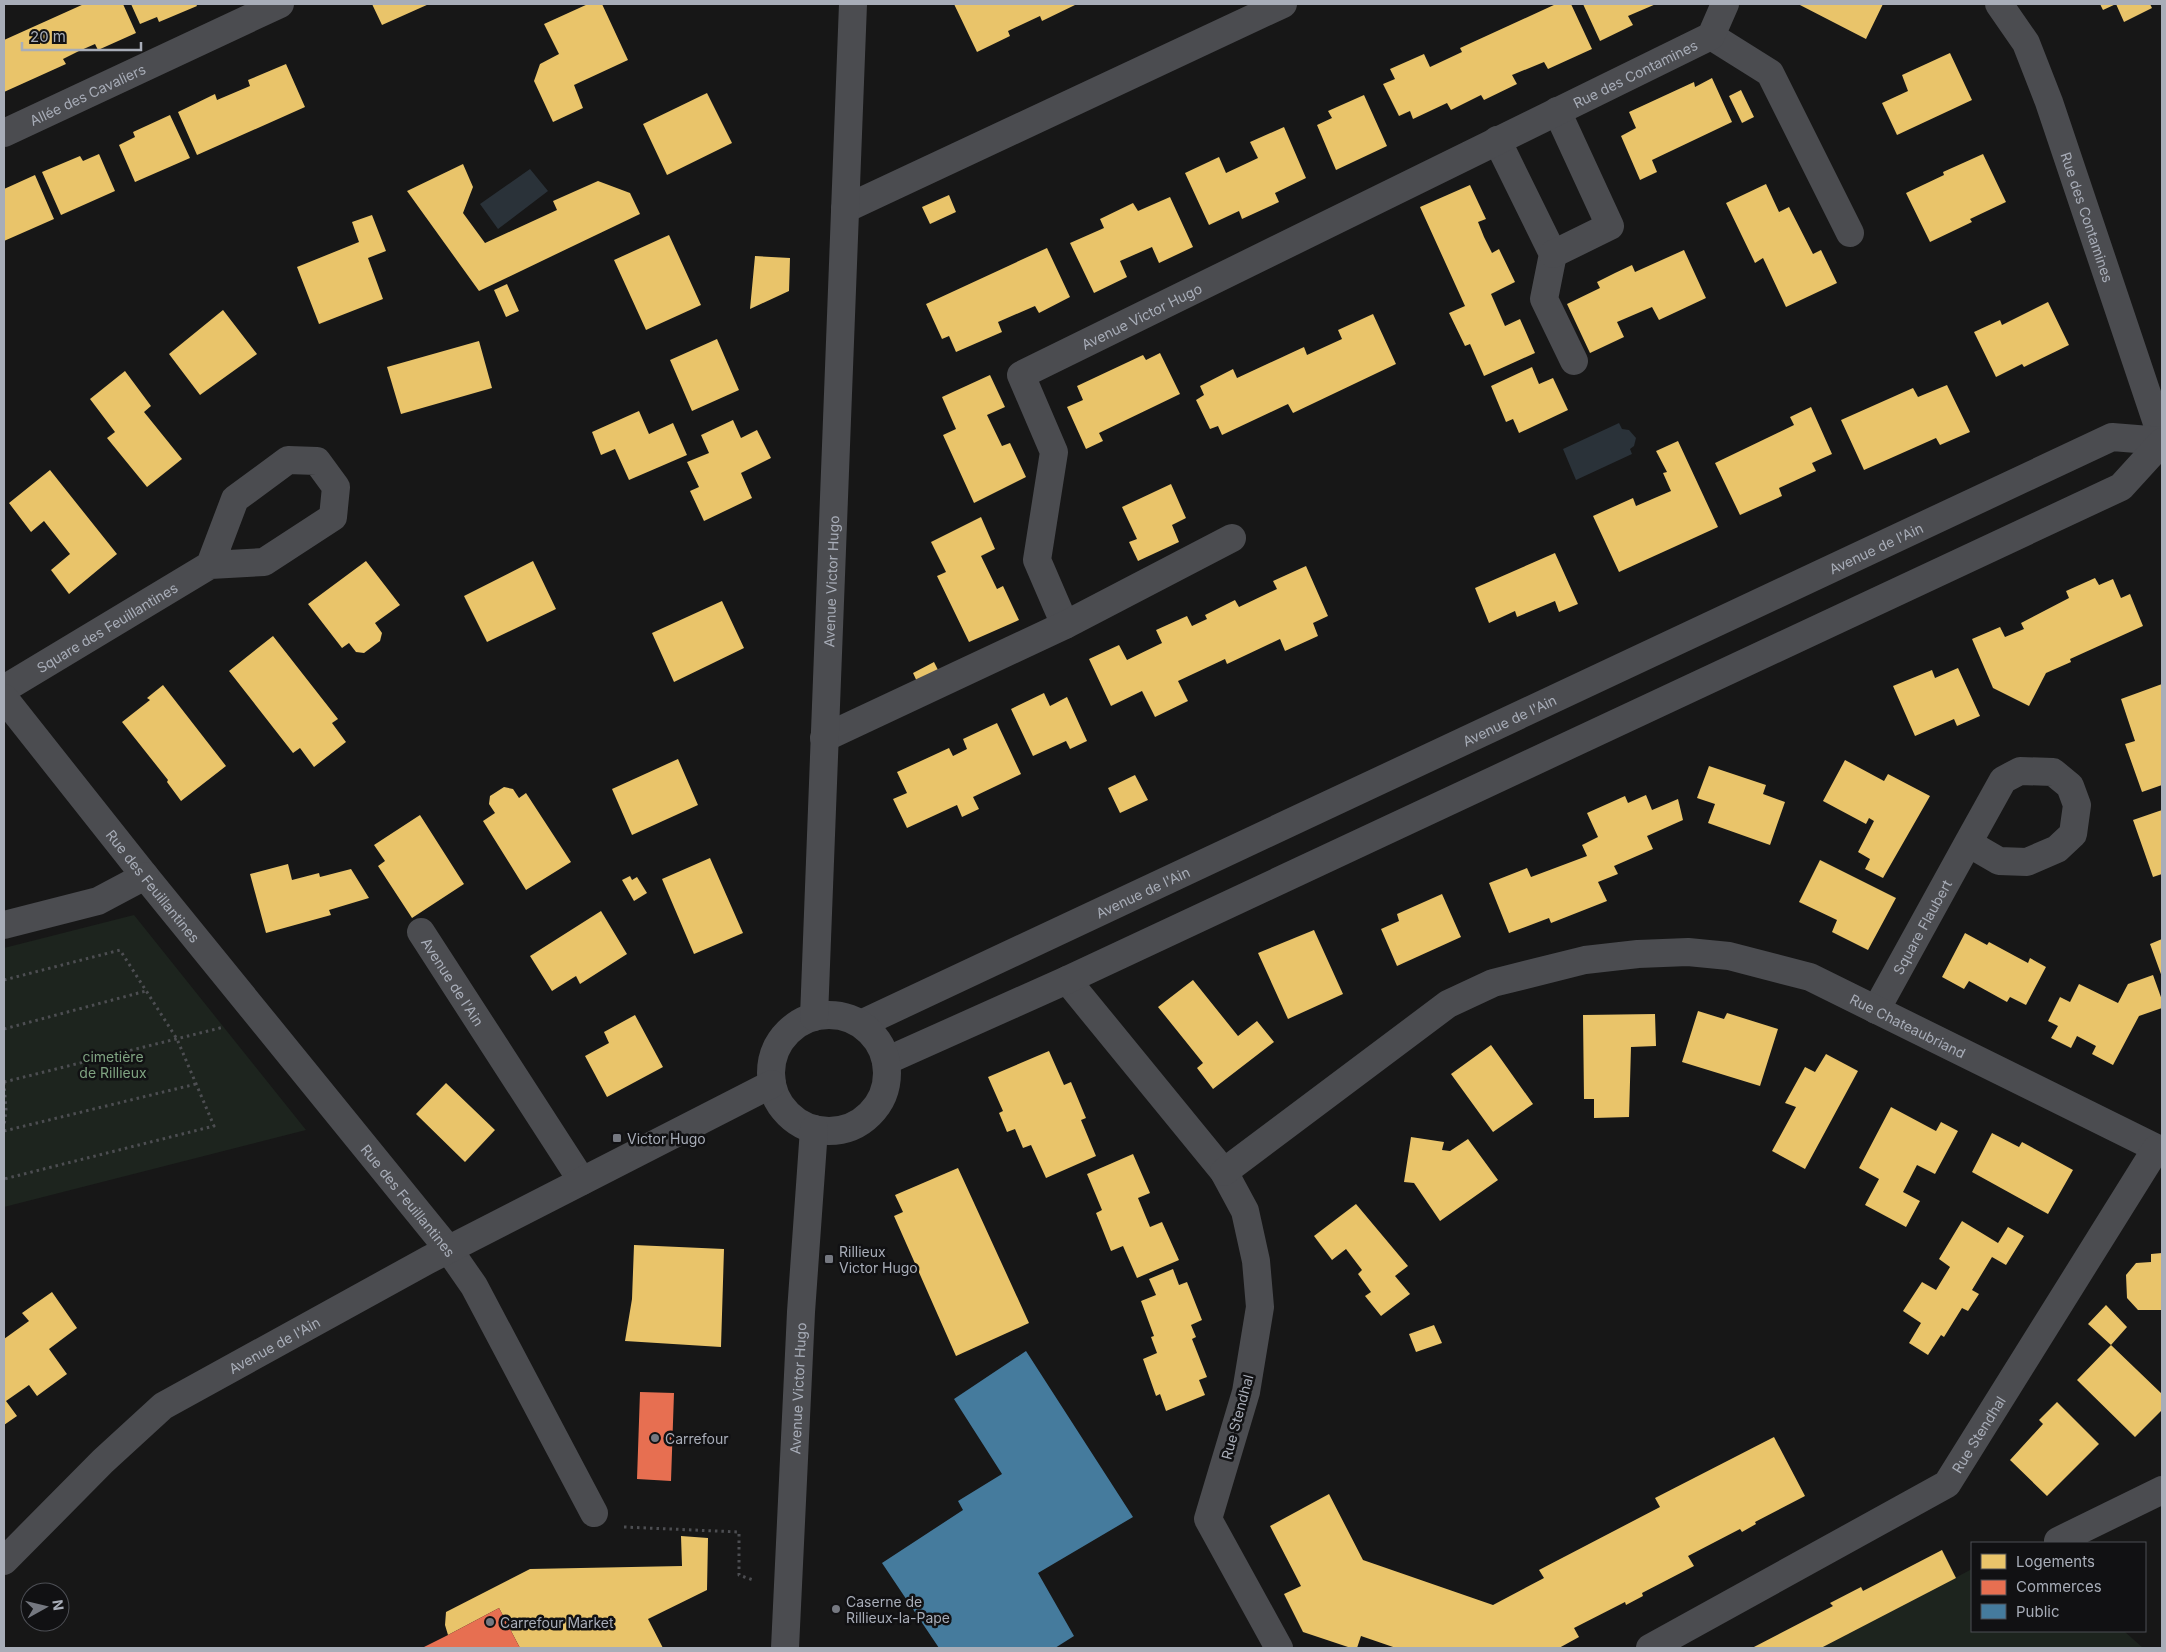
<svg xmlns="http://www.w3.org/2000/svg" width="2166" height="1652" viewBox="0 0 2166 1652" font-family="Inter,sans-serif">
<rect width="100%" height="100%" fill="#171717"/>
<path fill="#1d241e" d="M 134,915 L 306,1130 L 4,1207 L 4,948 Z
M 1972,1569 L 1972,1631 L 2124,1631 L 2143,1648 L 1821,1648 Z"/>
<path fill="#2a3239" d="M 530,169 L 548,191 L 498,229 L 480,204 Z
M 1619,423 L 1622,429 L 1629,430 L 1636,438 L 1634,446 L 1630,449 L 1632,454 L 1576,480 L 1563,449 Z"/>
<path fill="#e9c46a" d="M 84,4 L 123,4 L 136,33 L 98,50 L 95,44 L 79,51 L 63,59 L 66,64 L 4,92 L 4,40 Z
M 131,4 L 196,4 L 197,6 L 159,22 L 157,17 L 140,24 Z
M 372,4 L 429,4 L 382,25 Z
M 588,4 L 602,4 L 628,60 L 574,85 L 583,108 L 553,122 L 534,81 L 540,64 L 559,54 L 544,24 Z
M 954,4 L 1074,4 L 1075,5 L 1042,21 L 1040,16 L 1008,31 L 1010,36 L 977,52 Z
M 1556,4 L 1571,4 L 1592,49 L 1548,69 L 1544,62 L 1512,75 L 1517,84 L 1484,100 L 1481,95 L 1451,110 L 1447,103 L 1413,119 L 1410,111 L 1399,116 L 1383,84 L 1395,79 L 1390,69 L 1424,54 L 1430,67 L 1462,52 L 1460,48 Z
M 1583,4 L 1656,4 L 1628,16 L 1633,25 L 1600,41 Z
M 1798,4 L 1883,4 L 1866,39 Z
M 2100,4 L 2150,4 L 2152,8 L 2124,22 L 2116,4 L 2103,10 Z
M 1950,53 L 1972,100 L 1897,135 L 1882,103 L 1908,91 L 1902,75 Z
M 286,64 L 305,107 L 197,155 L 178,112 L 215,94 L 217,100 L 250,86 L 248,80 Z
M 1712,78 L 1732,122 L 1652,160 L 1657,172 L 1640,180 L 1621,136 L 1636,128 L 1629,112 L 1694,82 L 1695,87 Z
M 1741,90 L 1754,117 L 1742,123 L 1729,96 Z
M 707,93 L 732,143 L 667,175 L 643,124 Z
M 1364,95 L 1387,146 L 1336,170 L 1317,125 L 1332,118 L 1328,111 Z
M 170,115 L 190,158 L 135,182 L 119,145 L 135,137 L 133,132 Z
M 1284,127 L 1306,178 L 1275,193 L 1279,202 L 1242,219 L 1239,211 L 1209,225 L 1185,173 L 1219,157 L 1226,173 L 1258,158 L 1250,142 Z
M 99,154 L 115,191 L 61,215 L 42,172 L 80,156 L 83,161 Z
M 1983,154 L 2006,202 L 1970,219 L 1972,222 L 1930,242 L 1906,193 L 1944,175 L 1943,172 Z
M 463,164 L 473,187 L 463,213 L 485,243 L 557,210 L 553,201 L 598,181 L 630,193 L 640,214 L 479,291 L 407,191 Z
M 35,175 L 54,219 L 4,241 L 4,189 Z
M 1766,184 L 1779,212 L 1789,207 L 1813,254 L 1821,250 L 1837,283 L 1786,307 L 1763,258 L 1755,263 L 1726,203 Z
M 1470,185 L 1486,219 L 1478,222 L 1484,237 L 1492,253 L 1499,249 L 1515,282 L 1491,294 L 1505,326 L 1520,319 L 1535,353 L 1484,376 L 1470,344 L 1465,346 L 1449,313 L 1465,306 L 1420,207 Z
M 949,195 L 956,212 L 930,224 L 922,207 Z
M 1170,197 L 1193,247 L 1159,263 L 1152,247 L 1120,261 L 1127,277 L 1094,293 L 1070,243 L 1104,228 L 1100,219 L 1133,203 L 1138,211 Z
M 372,215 L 386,251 L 368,258 L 383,299 L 319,324 L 297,267 L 359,242 L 352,222 Z
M 669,235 L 701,305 L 646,330 L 614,260 Z
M 1047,248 L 1070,297 L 1039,313 L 1035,306 L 998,322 L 1002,332 L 956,352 L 949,336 L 942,339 L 926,304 Z
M 1684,250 L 1706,298 L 1659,320 L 1652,307 L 1617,322 L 1624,337 L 1590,353 L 1567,304 L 1600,288 L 1597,282 L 1615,273 L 1632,265 L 1635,272 Z
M 755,256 L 790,258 L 789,291 L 750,309 Z
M 507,284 L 519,311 L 506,317 L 494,290 Z
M 2048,302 L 2069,345 L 2024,367 L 2022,364 L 1996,377 L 1974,332 L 2000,320 L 2002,325 Z
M 223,310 L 257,354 L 200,395 L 169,354 Z
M 1373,314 L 1396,364 L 1293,413 L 1288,404 L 1222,435 L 1218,426 L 1210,429 L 1196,400 L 1204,395 L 1200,386 L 1233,369 L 1237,378 L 1304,347 L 1307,355 L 1342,339 L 1338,330 Z
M 717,339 L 739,390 L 692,411 L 670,360 Z
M 479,341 L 492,388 L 401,414 L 387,367 Z
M 1160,353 L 1180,394 L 1099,433 L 1103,441 L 1086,449 L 1067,407 L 1083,400 L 1077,386 L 1143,355 L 1146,360 Z
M 1532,367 L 1539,384 L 1553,378 L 1568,410 L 1519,433 L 1513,419 L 1506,422 L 1491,386 Z
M 125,371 L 151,406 L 144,412 L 182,459 L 147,487 L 107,438 L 115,432 L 90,399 Z
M 990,375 L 1005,407 L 987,415 L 1002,446 L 1010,443 L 1026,477 L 974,503 L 943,435 L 956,429 L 942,397 Z
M 1947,385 L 1970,432 L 1940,445 L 1936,438 L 1864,470 L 1841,420 L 1913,388 L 1918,397 Z
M 1811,407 L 1832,454 L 1812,463 L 1816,471 L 1779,488 L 1782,496 L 1740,515 L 1715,463 L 1794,425 L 1790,417 Z
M 639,411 L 649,434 L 673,423 L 687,455 L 629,480 L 615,449 L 601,455 L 592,432 Z
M 733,420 L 741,438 L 757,430 L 771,458 L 741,473 L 752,498 L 704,521 L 690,491 L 699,487 L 687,462 L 709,453 L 701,435 Z
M 1678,441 L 1718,527 L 1619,572 L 1593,516 L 1633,498 L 1636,506 L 1671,491 L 1663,473 L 1667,472 L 1656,451 Z
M 50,470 L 117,554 L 69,594 L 51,570 L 70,554 L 44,521 L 31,532 L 9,503 Z
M 1171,484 L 1186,518 L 1172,525 L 1179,542 L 1138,561 L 1129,542 L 1137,539 L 1122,507 Z
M 981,517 L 995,549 L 981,556 L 997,589 L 1003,586 L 1019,620 L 969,642 L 937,576 L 946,572 L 931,542 Z
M 1555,553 L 1578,604 L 1559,612 L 1555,601 L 1517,617 L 1515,611 L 1489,623 L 1475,588 Z
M 366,561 L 400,605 L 375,623 L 382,633 L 380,641 L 364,653 L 356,652 L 349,643 L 342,648 L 308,604 Z
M 533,561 L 556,609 L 487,642 L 464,596 Z
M 1306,566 L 1328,616 L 1313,623 L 1318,636 L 1285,651 L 1280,639 L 1227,664 L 1225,659 L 1178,681 L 1188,701 L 1155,717 L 1142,691 L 1111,706 L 1089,659 L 1119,645 L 1127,660 L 1162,643 L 1156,630 L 1187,616 L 1192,626 L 1207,619 L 1205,615 L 1235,600 L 1239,607 L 1277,589 L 1273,581 Z
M 2095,578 L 2099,585 L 2113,579 L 2121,598 L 2130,594 L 2143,626 L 2070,659 L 2071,662 L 2046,673 L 2029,706 L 1993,688 L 1972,639 L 2000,627 L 2005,637 L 2024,629 L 2021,623 L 2069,598 L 2066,591 Z
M 722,601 L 744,648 L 674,682 L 652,633 Z
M 273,636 L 338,719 L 332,723 L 346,742 L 314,767 L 300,748 L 293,753 L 229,671 Z
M 934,662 L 942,678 L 920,688 L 913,673 Z
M 1958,668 L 1980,716 L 1957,726 L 1954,719 L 1915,736 L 1893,686 L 1932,670 L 1935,678 Z
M 2162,684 L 2162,785 L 2142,792 L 2125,744 L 2135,741 L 2121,699 Z
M 163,685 L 226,766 L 181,801 L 167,782 L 168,780 L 122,722 L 150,700 L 147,698 Z
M 1044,693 L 1050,706 L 1067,697 L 1087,741 L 1070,749 L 1066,741 L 1033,756 L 1011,709 Z
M 997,723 L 1021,774 L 973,797 L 979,809 L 962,817 L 957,805 L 907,828 L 893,799 L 907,793 L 897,772 L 949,748 L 953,756 L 967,749 L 963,739 Z
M 678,759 L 698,805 L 632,835 L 612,789 Z
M 1845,760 L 1884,781 L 1888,774 L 1930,796 L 1883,878 L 1865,869 L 1870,859 L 1858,852 L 1874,821 L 1869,818 L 1866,824 L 1823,801 Z
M 1709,766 L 1766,785 L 1763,794 L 1785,802 L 1770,845 L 1708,823 L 1715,804 L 1697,798 Z
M 1135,775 L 1148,800 L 1120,813 L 1108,788 Z
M 504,787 L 513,789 L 519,798 L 526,793 L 571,862 L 526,890 L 483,821 L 495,813 L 489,804 L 490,796 Z
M 1646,795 L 1652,810 L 1678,799 L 1683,820 L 1647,836 L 1653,849 L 1614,866 L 1618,874 L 1598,882 L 1607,901 L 1551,923 L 1549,918 L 1509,933 L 1489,883 L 1527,868 L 1531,877 L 1587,856 L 1582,845 L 1598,837 L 1587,813 L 1625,796 L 1628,803 Z
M 2162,810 L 2162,874 L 2153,877 L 2133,820 Z
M 420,815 L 464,884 L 412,918 L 378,866 L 385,861 L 374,845 Z
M 710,858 L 743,933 L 694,954 L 662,879 Z
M 1820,860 L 1896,898 L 1868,950 L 1832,932 L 1837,920 L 1799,902 Z
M 288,864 L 292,880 L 319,873 L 320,877 L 351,869 L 369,898 L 329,910 L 331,915 L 266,933 L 250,874 Z
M 630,876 L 632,880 L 637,877 L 647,893 L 634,901 L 622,880 Z
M 1442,894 L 1461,937 L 1397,966 L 1381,929 L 1399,921 L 1397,914 Z
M 601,911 L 627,954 L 580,984 L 576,976 L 552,991 L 530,956 Z
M 1314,930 L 1343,994 L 1288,1019 L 1258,953 Z
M 1965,933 L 1987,945 L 1989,942 L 2028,963 L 2030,958 L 2046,967 L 2026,1005 L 2010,997 L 2007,1002 L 1969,981 L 1964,989 L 1942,977 Z
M 2162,939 L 2162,977 L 2150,944 Z
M 2153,975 L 2162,1000 L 2162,1008 L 2139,1016 L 2113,1065 L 2092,1054 L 2096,1046 L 2077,1036 L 2071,1048 L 2051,1038 L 2058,1026 L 2048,1021 L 2060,997 L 2070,1002 L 2079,984 L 2118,1003 L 2128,984 Z
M 1193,980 L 1238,1036 L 1257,1021 L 1274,1042 L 1213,1089 L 1197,1068 L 1203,1063 L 1158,1007 Z
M 1698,1011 L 1724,1019 L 1727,1013 L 1778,1029 L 1760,1086 L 1682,1062 Z
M 1655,1014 L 1656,1046 L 1631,1047 L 1629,1117 L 1594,1118 L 1594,1099 L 1584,1099 L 1583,1015 Z
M 635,1015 L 663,1067 L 607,1097 L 585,1056 L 609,1043 L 604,1032 Z
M 1491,1045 L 1533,1104 L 1493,1132 L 1451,1074 Z
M 1049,1051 L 1064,1085 L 1071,1082 L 1086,1118 L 1081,1120 L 1096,1156 L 1046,1178 L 1031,1145 L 1023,1148 L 1015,1129 L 1007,1132 L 999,1113 L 1003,1111 L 988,1077 Z
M 1826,1054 L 1858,1071 L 1805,1169 L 1772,1151 L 1796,1107 L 1785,1103 L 1805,1067 L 1815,1072 Z
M 446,1083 L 495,1130 L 465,1162 L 416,1114 Z
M 1891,1107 L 1936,1131 L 1941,1122 L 1958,1131 L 1935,1174 L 1917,1165 L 1903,1192 L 1920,1201 L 1906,1227 L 1865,1205 L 1879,1179 L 1859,1168 Z
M 1992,1133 L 2019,1147 L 2022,1142 L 2073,1170 L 2048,1214 L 1972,1172 Z
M 1411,1137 L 1444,1142 L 1442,1150 L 1450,1151 L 1468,1139 L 1498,1180 L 1440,1221 L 1414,1183 L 1404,1182 Z
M 1133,1154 L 1150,1193 L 1138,1198 L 1150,1227 L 1162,1222 L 1179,1260 L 1137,1278 L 1123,1246 L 1111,1251 L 1096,1213 L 1102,1210 L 1087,1174 Z
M 958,1168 L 1029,1323 L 956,1356 L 894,1216 L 903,1212 L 895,1195 Z
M 1356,1204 L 1408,1266 L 1395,1276 L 1410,1294 L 1381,1316 L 1365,1296 L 1371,1292 L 1358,1274 L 1362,1270 L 1346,1249 L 1332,1260 L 1314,1236 Z
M 1962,1221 L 1998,1243 L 2008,1227 L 2024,1236 L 2006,1265 L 1992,1257 L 1972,1290 L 1979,1294 L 1968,1311 L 1962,1308 L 1944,1337 L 1941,1335 L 1928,1355 L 1909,1343 L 1921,1323 L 1903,1311 L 1922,1282 L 1936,1290 L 1950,1267 L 1939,1259 Z
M 634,1245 L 724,1249 L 721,1347 L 625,1341 L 632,1299 Z
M 2162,1253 L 2162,1310 L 2138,1310 L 2127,1298 L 2126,1275 L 2136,1263 L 2151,1262 L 2151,1254 Z
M 1173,1269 L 1179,1285 L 1187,1282 L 1202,1320 L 1191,1325 L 1196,1337 L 1192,1339 L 1207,1377 L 1199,1380 L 1205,1395 L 1166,1411 L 1160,1394 L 1156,1396 L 1143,1359 L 1157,1353 L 1151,1337 L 1154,1336 L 1141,1301 L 1156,1295 L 1149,1279 Z
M 52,1292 L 77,1328 L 49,1349 L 67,1374 L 37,1396 L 29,1385 L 6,1401 L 17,1416 L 4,1425 L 4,1339 L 29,1321 L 22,1313 Z
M 2106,1305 L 2127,1327 L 2111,1345 L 2088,1324 Z
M 1434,1325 L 1442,1343 L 1416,1352 L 1409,1334 Z
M 2111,1345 L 2162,1394 L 2162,1410 L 2135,1437 L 2077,1380 Z
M 2057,1402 L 2099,1444 L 2047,1496 L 2010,1460 L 2043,1424 L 2039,1420 Z
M 1774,1437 L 1805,1496 L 1755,1522 L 1756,1524 L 1742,1532 L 1740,1529 L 1688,1556 L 1694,1566 L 1642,1593 L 1643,1596 L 1626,1605 L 1625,1602 L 1574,1628 L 1579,1637 L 1559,1648 L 1396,1648 L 1361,1636 L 1357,1648 L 1351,1648 L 1303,1632 L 1284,1594 L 1301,1586 L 1270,1526 L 1329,1494 L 1363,1560 L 1493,1605 L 1544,1578 L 1539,1570 L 1660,1507 L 1655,1498 Z
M 681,1536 L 708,1538 L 707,1590 L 648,1619 L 663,1648 L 520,1648 L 499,1608 L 448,1635 L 445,1625 L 446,1612 L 530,1569 L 682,1566 Z
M 1942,1550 L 1956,1578 L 1821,1648 L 1752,1648 L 1833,1606 L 1830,1603 L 1861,1587 L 1863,1591 Z"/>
<path fill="#e76f51" d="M 640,1392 L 674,1393 L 671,1481 L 637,1479 Z
M 499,1608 L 520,1648 L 422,1648 L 448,1635 Z"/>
<path fill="#457b9d" d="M 1026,1351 L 1133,1517 L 1038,1573 L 1074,1636 L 1055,1648 L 939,1648 L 882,1563 L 963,1510 L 958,1501 L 1002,1474 L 954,1399 Z"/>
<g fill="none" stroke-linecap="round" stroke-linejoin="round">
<path stroke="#4d4e52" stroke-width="3" stroke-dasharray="2.5 4" stroke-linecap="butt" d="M 4,980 L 120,950 L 177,1039 L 214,1126 L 4,1179
M 4,1029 L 146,991
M 4,1082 L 224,1027
M 4,1082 L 6,1110 L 4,1127
M 4,1131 L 196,1084
M 624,1527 L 739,1532 L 739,1575 L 753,1580"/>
<g stroke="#4b4c50" stroke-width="28">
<path id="s1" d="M 1999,4 L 2026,43 L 2049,102 L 2162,438"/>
<path d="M 1711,36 L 1770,73 L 1850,233"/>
<path id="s2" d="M 4,133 L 280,4"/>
<path d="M 1497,140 L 1553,254 L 1544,299 L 1574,361"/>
<path d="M 845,209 L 1283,4"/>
<path d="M 1553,254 L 1610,226 L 1557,111"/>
<path id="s3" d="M 1065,625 L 1037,560 L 1054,452 L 1021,375 L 1711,36 L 1725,4"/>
<path id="s4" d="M 4,689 L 210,565 L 264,562 L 333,517 L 336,487 L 317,461 L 288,460 L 235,499 L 210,565"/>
<path id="s5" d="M 4,698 L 145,876 L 449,1250 L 474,1286 L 594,1513"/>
<path d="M 824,738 L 1065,625 L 1232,538"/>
<path d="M 4,925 L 98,901 L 145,876"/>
<path id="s6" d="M 421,932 L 582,1181"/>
<path d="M 1067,980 L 1224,1172 L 1245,1211 L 1256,1261 L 1260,1307 L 1246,1392 L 1208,1519 L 1279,1648"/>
<path id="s7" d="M 1876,1010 L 1968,843 L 2003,780 L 2020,771 L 2053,772 L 2070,786 L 2077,805 L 2073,834 L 2057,849 L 2027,862 L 1999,861 L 1968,843"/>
<path id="s8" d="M 861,1024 L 2112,437 L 2162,441"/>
<path d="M 886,1061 L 1067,980 L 2121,487 L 2162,442"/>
<path id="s9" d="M 1224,1172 L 1448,1004 L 1493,983 L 1585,960 L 1638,954 L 1688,952 L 1729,956 L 1810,977 L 2162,1151"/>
<path d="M 2058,1541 L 2162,1490"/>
<path id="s10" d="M 1650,1648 L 1947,1484 L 2156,1149"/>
</g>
<g stroke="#4b4c50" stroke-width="28">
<circle cx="829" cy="1073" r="58"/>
<path id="s11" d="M 814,1017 L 853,4"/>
<path id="s12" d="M 4,1561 L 103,1461 L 163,1406 L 428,1260 L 772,1084"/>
<path id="s13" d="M 785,1648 L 801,1312 L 814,1129"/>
</g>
</g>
<g fill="#757880" stroke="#111113" stroke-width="2">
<rect x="612" y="1133" width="10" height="10" rx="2.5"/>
<rect x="824" y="1254" width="10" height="10" rx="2.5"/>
<circle cx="655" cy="1438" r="5"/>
<circle cx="836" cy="1609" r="5"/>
<circle cx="490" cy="1622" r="5"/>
</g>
<g text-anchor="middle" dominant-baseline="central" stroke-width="5" stroke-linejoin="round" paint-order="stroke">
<g font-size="14" fill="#a8adb8" stroke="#111113">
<text stroke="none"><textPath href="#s3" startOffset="948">Rue des Contamines</textPath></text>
<text stroke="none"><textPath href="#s2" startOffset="92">Allée des Cavaliers</textPath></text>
<text stroke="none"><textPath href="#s1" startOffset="232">Rue des Contamines</textPath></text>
<text stroke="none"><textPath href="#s3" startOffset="398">Avenue Victor Hugo</textPath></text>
<text stroke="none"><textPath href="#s8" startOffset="1121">Avenue de l'Ain</textPath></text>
<text stroke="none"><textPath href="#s11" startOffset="436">Avenue Victor Hugo</textPath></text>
<text stroke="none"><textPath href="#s4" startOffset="120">Square des Feuillantines</textPath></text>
<text stroke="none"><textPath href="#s8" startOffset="716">Avenue de l'Ain</textPath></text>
<text stroke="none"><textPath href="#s5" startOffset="240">Rue des Feuillantines</textPath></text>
<text stroke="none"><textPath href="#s8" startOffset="311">Avenue de l'Ain</textPath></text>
<text stroke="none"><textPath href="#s7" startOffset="95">Square Flaubert</textPath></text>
<text stroke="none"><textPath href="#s6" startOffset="59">Avenue de l'Ain</textPath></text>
<text stroke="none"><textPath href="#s9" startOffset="762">Rue Chateaubriand</textPath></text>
<text stroke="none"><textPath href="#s5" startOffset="645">Rue des Feuillantines</textPath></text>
<text stroke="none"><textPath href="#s12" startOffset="349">Avenue de l'Ain</textPath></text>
<text stroke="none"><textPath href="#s13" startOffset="260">Avenue Victor Hugo</textPath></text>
<text transform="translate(1237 1417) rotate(-75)">Rue Stendhal</text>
<text stroke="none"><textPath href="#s10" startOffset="398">Rue Stendhal</textPath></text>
</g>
<g font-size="14" fill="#7fa381" stroke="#111113">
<text x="113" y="1056">cimetière<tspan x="113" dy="16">de Rillieux</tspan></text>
</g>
<g font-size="14" fill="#a8adb8" stroke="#111113" text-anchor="start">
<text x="627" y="1138">Victor Hugo</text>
<text x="839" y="1251">Rillieux<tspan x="839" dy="16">Victor Hugo</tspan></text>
<text x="665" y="1438">Carrefour</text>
<text x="846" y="1601">Caserne de<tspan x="846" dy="16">Rillieux-la-Pape</tspan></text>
<text x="500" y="1622">Carrefour Market</text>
</g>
</g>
<rect width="2166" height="1652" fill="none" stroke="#a8adb8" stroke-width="10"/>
<rect x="1971" y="1542" width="175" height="90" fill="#111113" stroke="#4d4f55"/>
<rect x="1981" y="1554" width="25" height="15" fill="#e9c46a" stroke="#4d4f55"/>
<text x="2016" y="1567" font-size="15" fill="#a8adb8">Logements</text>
<rect x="1981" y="1580" width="25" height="15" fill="#e76f51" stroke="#4d4f55"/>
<text x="2016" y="1592" font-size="15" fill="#a8adb8">Commerces</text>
<rect x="1981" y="1604" width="25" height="15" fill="#457b9d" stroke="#4d4f55"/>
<text x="2016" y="1617" font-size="15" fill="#a8adb8">Public</text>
<g transform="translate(45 1607) rotate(82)"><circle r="24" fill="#111113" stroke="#4d4f55"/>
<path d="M0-4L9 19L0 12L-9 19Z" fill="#757880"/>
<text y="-8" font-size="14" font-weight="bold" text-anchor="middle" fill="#a8adb8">N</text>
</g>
<path d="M22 42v8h119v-8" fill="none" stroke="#a8adb8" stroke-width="2.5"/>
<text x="30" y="42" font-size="15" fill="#a8adb8" stroke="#111113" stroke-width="4" paint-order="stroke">20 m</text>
</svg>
